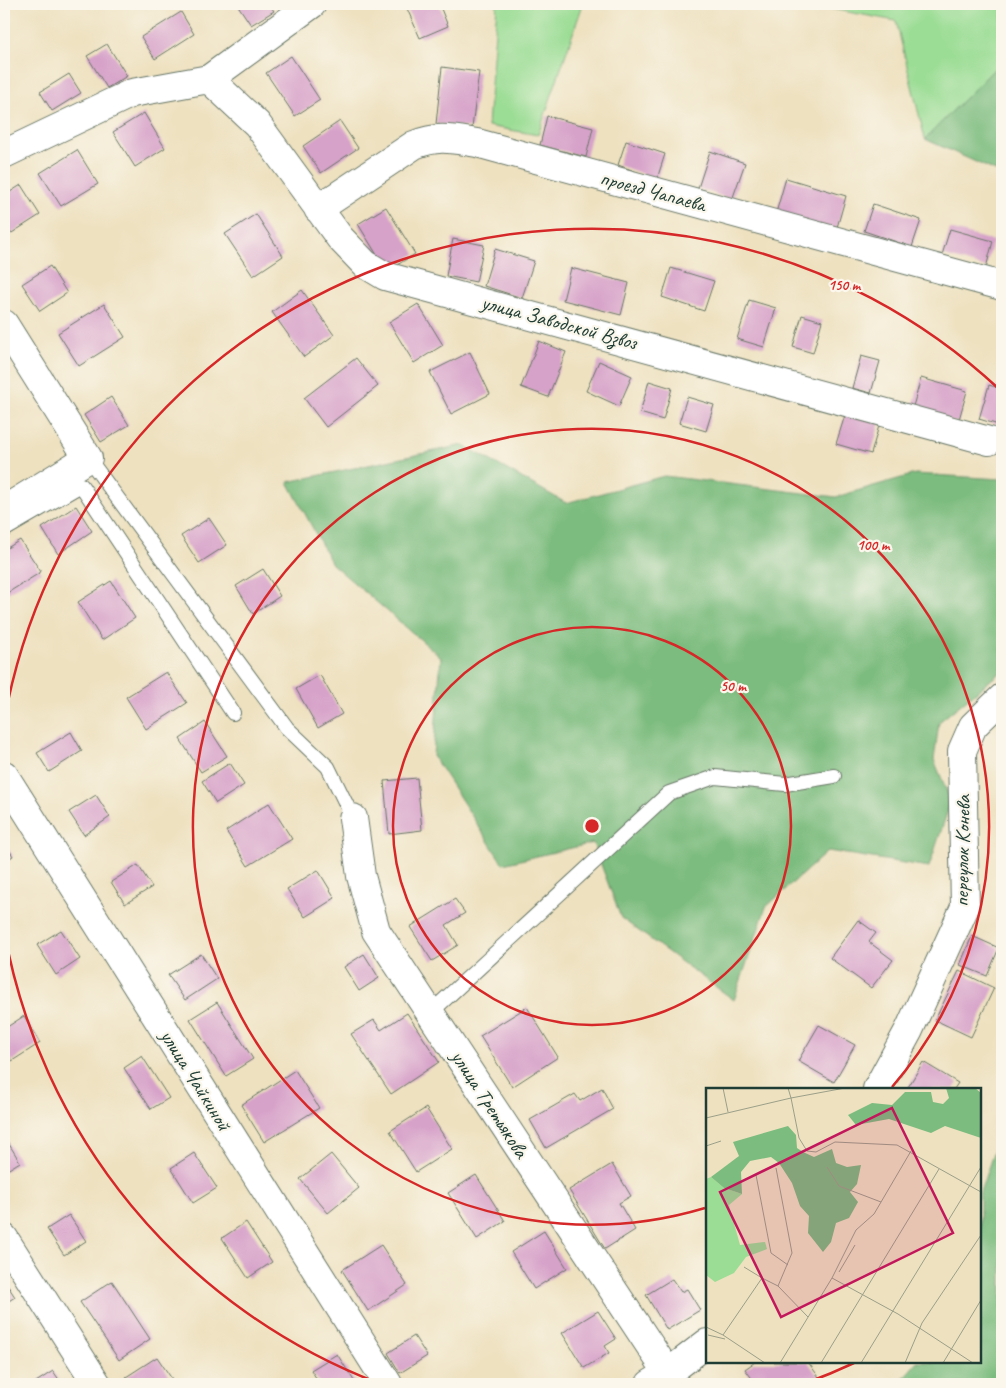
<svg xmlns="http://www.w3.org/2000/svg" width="1006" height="1388" viewBox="0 0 1006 1388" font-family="Caveat,sans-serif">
<rect width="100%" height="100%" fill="#fbf7ec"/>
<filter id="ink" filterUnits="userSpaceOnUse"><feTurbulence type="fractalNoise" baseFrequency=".02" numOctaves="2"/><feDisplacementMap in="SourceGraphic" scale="10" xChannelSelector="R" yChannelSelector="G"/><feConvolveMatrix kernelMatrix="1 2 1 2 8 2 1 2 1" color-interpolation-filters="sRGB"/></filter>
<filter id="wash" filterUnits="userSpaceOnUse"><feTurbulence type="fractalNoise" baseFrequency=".0096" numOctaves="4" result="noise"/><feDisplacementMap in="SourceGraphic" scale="20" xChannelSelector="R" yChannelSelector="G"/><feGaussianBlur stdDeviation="1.12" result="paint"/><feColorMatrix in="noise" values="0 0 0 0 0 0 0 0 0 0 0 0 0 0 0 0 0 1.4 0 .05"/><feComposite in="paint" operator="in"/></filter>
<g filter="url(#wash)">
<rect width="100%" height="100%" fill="#eee1c0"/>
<path fill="#9bdd95" stroke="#5d8d64" d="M 497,4 L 583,4 L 538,135 L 488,126 Z
M 805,4 L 1002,4 L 1002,61 L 925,139 L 896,21 Z"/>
<path fill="#7cbc7e" stroke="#4e7c59" d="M 1002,61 L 1002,174 L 925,139 Z
M 463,445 L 566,503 L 664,476 L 836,497 L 915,474 L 1002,479 L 1002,671 L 939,722 L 934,760 L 951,801 L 929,867 L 828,851 L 766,907 L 734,1000 L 621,918 L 593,843 L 503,864 L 433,756 L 441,657 L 332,564 L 288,482 Z
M 1002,1127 L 1002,1384 L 898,1384 L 917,1362 L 980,1362 L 980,1192 Z"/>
<g id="blocks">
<path fill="#d7a2c9" d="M 237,4 L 269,4 L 274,11 L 251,25 Z
M 405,4 L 439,4 L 448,26 L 420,38 Z
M 181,12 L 194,34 L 155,59 L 141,37 Z
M 107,44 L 127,76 L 107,88 L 87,56 Z
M 291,56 L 320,100 L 295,116 L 266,73 Z
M 442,67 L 479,72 L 472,128 L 436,124 Z
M 69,74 L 81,93 L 52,111 L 40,92 Z
M 144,113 L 165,148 L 135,167 L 113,132 Z
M 547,116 L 593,128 L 586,157 L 540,145 Z
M 340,121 L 358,148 L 321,173 L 303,146 Z
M 626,141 L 665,154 L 657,179 L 618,165 Z
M 77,150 L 98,184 L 61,206 L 40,173 Z
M 710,151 L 745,163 L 732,200 L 698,188 Z
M 786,178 L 846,196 L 836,231 L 776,213 Z
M 21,185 L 40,215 L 4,238 L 4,196 Z
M 873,204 L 921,220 L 912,247 L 864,231 Z
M 386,207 L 415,254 L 387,271 L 358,224 Z
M 256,214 L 283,256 L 253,276 L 225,234 Z
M 950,229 L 993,241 L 986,268 L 942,255 Z
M 453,239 L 484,245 L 476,282 L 446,276 Z
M 495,249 L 534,261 L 522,298 L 484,286 Z
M 50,266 L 67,293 L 40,311 L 22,284 Z
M 571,268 L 629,283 L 621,315 L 563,300 Z
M 671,268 L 714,281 L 704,311 L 662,297 Z
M 302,290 L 334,335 L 304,357 L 272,312 Z
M 749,300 L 776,308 L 764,347 L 737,339 Z
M 104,304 L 125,337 L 79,366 L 58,333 Z
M 418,304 L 443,345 L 414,363 L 389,322 Z
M 802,315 L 822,321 L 813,353 L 793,347 Z
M 539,341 L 566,352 L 548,397 L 521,387 Z
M 470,352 L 490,394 L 451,414 L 430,372 Z
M 861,356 L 880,361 L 871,393 L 852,388 Z
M 356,358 L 378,386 L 326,427 L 304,398 Z
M 599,361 L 632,376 L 619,406 L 586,391 Z
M 921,378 L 967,391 L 958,423 L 912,410 Z
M 649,381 L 672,388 L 663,420 L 640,413 Z
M 989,385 L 1002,389 L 1002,426 L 979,419 Z
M 111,397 L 129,425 L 101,442 L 84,415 Z
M 687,397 L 714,405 L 706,431 L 679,423 Z
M 846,412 L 880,422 L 871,454 L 836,444 Z
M 76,506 L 92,531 L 58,554 L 42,528 Z
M 209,518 L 227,545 L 199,563 L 181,536 Z
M 20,540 L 41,572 L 4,595 L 4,550 Z
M 263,569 L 280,596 L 253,614 L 236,586 Z
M 111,581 L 135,618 L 102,640 L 78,602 Z
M 166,672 L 187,703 L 146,729 L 126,697 Z
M 320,675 L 342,714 L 318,728 L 296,689 Z
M 205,722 L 227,756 L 201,772 L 180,739 Z
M 71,732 L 82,751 L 49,772 L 37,753 Z
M 230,763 L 244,785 L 216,803 L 202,781 Z
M 417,778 L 422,830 L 389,834 L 384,781 Z
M 96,795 L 110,817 L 84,835 L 69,812 Z
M 269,803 L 292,839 L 248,866 L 226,831 Z
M 4,842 L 13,856 L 4,862 Z
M 138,865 L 152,887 L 125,904 L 111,882 Z
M 318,870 L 335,898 L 305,917 L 287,889 Z
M 455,899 L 465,913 L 446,925 L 458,945 L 432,961 L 410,927 Z
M 858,920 L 876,933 L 869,942 L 893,960 L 871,988 L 830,958 Z
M 61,930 L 80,959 L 56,975 L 37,945 Z
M 972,936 L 999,948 L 987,976 L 960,965 Z
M 201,954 L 217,979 L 185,1000 L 168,975 Z
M 364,954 L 379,978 L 359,991 L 344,967 Z
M 959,971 L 994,988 L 971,1037 L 935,1020 Z
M 217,1002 L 253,1059 L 226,1076 L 190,1019 Z
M 527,1007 L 558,1057 L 512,1087 L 480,1036 Z
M 407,1013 L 439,1062 L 391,1094 L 351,1034 L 374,1020 L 381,1030 Z
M 24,1016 L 40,1043 L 12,1061 L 4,1048 L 4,1029 Z
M 819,1025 L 855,1045 L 834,1082 L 798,1061 Z
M 142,1056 L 169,1098 L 151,1109 L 124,1068 Z
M 923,1062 L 958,1083 L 954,1089 L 907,1089 Z
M 295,1070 L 319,1108 L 264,1142 L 241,1105 Z
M 602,1088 L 613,1109 L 546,1148 L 530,1120 L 575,1094 L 580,1101 Z
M 426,1108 L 452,1149 L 416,1172 L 390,1131 Z
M 4,1136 L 20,1162 L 4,1172 Z
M 194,1153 L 217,1188 L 193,1203 L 171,1168 Z
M 331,1154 L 359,1188 L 328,1213 L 300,1179 Z
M 612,1164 L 631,1196 L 619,1203 L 635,1230 L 605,1249 L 569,1190 Z
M 476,1175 L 505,1221 L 477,1239 L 448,1193 Z
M 69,1215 L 86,1241 L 64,1255 L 47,1229 Z
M 246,1222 L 272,1262 L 248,1278 L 222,1238 Z
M 544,1231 L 567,1268 L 534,1289 L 511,1252 Z
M 381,1245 L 407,1285 L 368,1311 L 342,1270 Z
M 672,1279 L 681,1292 L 687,1289 L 700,1310 L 667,1330 L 646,1295 Z
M 4,1280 L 15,1297 L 4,1304 Z
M 112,1281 L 150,1339 L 119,1360 L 80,1302 Z
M 598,1311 L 616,1339 L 605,1346 L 609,1353 L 584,1368 L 562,1333 Z
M 414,1336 L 427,1356 L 400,1373 L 388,1353 Z
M 337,1354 L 356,1384 L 320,1384 L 311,1370 Z
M 157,1357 L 174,1382 L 171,1384 L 131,1384 L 126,1377 Z
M 755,1362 L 808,1362 L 824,1384 L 756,1384 L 745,1369 Z
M 53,1371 L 62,1384 L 38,1384 L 36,1382 Z"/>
</g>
</g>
<g filter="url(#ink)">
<use href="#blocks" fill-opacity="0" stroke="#677665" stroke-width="1"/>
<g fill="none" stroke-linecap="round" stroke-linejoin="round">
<defs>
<path id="service" d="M 88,458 L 287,728 L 328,767 L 353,818
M 4,530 L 81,485 L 233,713
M 430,1013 L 669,793 L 715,777 L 785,784 L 834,776"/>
<path id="minor" d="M 209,79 L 257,124 L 340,238 L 365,264 L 385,276 L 989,441
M 4,154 L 132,93 L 209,79 L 312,4
M 318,209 L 414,145 C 438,135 452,139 477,143 L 1002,286
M 4,324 L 88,458 L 4,510
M 4,775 L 388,1384
M 353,818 L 361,876 L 376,931 L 668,1373
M 877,1089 L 909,1030 L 965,907 L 962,751 L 973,726 L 1002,698
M 4,1238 L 97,1384
M 650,1384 L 668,1373 L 707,1343"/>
</defs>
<use href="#service" stroke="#677665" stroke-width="16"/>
<use href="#minor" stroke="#677665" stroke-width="30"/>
<use href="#service" stroke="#fff" stroke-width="14"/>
<use href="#minor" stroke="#fff" stroke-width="28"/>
</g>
</g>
<g fill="none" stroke="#d62828" stroke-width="2.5">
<circle cx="592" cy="826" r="199"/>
<path d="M705 1208A398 398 0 1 1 892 1087"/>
<path d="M854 1363A597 597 0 0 1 806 1383M378 1383A597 597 0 0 1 4 930M4 722A597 597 0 0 1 999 389"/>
</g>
<g text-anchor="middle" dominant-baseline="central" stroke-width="4.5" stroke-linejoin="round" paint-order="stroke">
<g font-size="21" fill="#1f3d34" stroke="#fbf7ec">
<text transform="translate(653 191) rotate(15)">проезд Чапаева</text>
<text transform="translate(559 322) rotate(15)">улица Заводской Взвоз</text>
<text transform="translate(962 851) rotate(-89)">переулок Конева</text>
<text transform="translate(196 1080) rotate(58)">улица Чайкиной</text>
<text transform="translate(490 1104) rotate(57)">улица Третьякова</text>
</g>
</g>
<g transform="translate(706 1088)">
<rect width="275" height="275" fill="#eee1c0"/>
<path d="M 5,89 L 18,100 L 36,106 L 23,117 L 34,157 L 59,154 L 61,161 L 40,169 L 28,185 L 9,194 L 0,187 L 0,91 Z" fill="#9bdd95"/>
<path d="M 240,0 L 269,0 L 275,5 L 275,50 L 239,38 L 225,45 L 183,31 L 150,37 L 142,27 L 166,15 L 186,17 L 199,4 L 225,4 L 227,14 L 237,16 L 243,10 ZM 82,38 L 90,47 L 91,60 L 97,64 L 108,69 L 126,61 L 130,75 L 141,79 L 155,77 L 151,96 L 144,104 L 152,114 L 143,130 L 130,135 L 125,154 L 117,164 L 102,145 L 103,128 L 94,118 L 86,95 L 73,75 L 65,69 L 44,73 L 35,84 L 36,106 L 18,100 L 5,89 L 33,68 L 27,54 Z" fill="#7cbc7e"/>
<path fill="none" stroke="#9b9f88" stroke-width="1" d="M 17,0 L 22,24M 82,0 L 85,10 L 139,0M 0,30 L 85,10 L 93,50 L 101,63 L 110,64 L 129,54 L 191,57 L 275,104M 0,58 L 15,53M 121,79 L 133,98 L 175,114M 70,80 L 86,165 L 72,198M 50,87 L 65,165 L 82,177M 38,179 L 56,190M 133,184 L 149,157M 126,190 L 192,226 L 267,275M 0,239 L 17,247M 2,247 L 19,251M 59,275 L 17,247 L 56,190 L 72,198 L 102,229M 74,275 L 126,190 L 150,142 L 168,126 L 205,63M 115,275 L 233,81M 155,275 L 275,79M 199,275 L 216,235 L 275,147M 237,275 L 275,212"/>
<path fill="#c2185b" fill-opacity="0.15" stroke="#c2185b" stroke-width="2.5" d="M 186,20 L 247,145 L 75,229 L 14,104 Z"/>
<rect width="275" height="275" fill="none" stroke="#1f3d34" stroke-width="2.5"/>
</g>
<circle cx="592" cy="826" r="8" fill="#d62828" stroke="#fbf7ec" stroke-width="2.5"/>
<g font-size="15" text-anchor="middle" font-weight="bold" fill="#d62828" stroke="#fbf7ec" stroke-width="4.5" stroke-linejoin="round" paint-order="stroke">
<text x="844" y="290">150 m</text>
<text x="873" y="550">100 m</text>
<text x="733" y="691">50 m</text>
</g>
<rect width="1006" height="1388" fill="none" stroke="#fbf7ec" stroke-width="20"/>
</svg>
